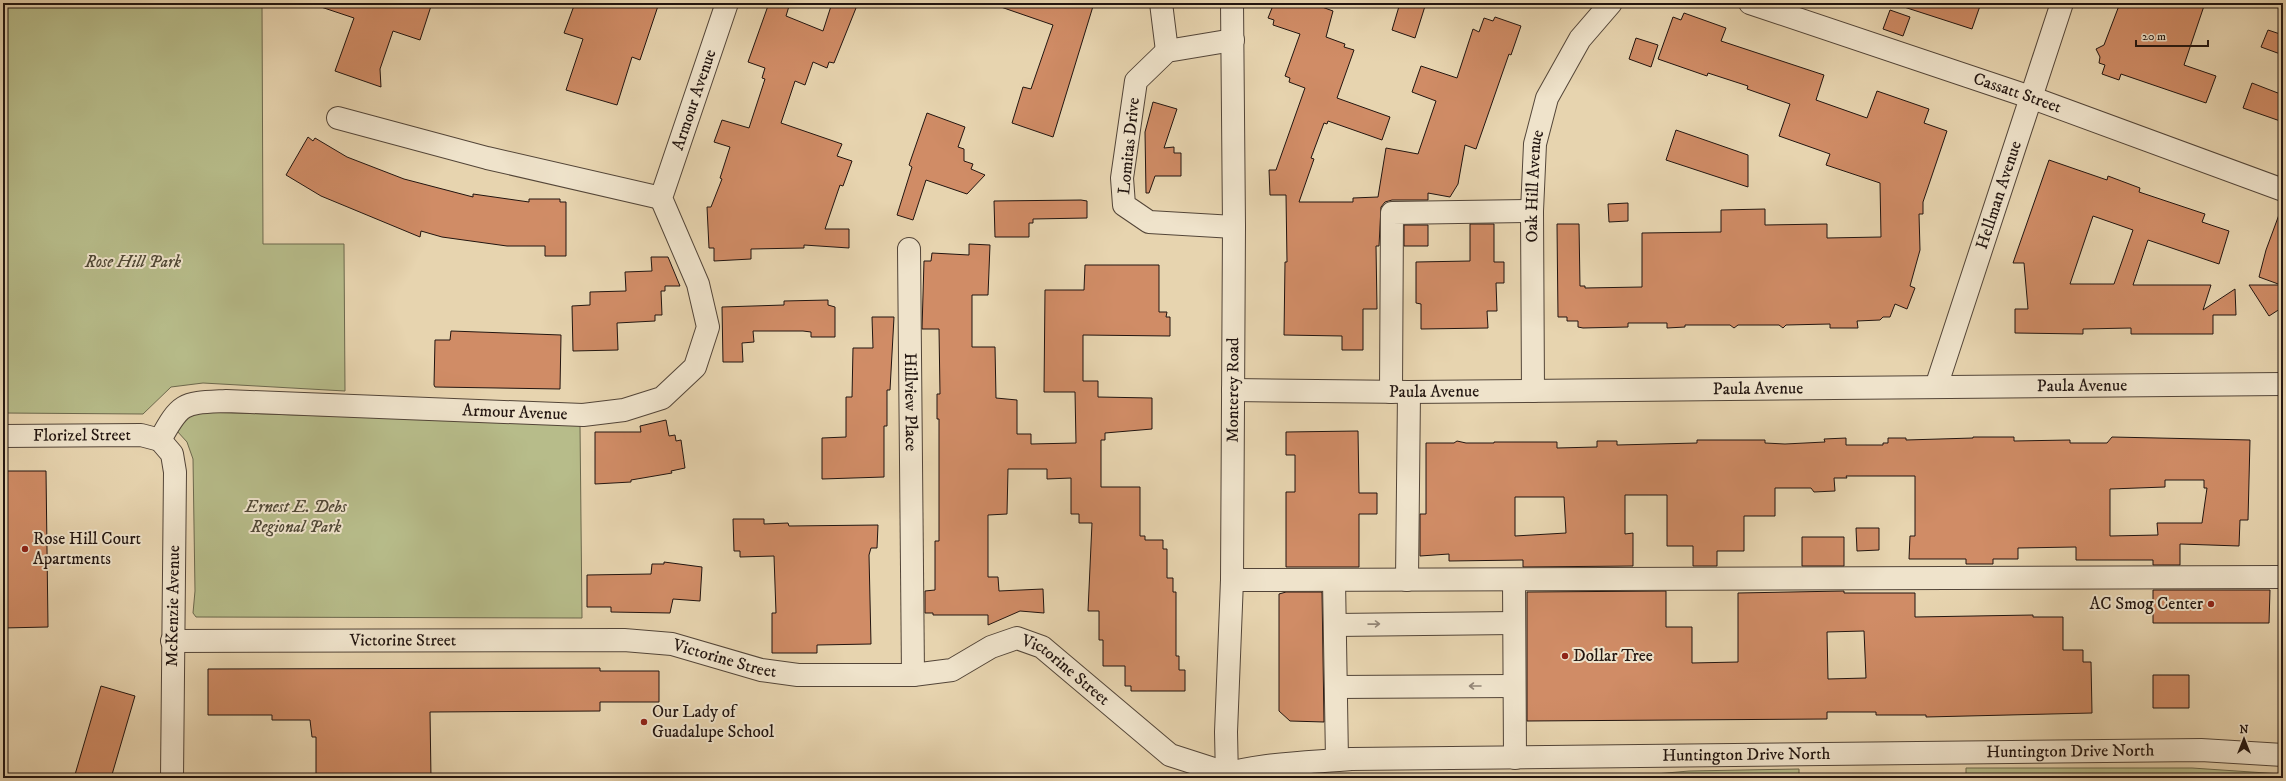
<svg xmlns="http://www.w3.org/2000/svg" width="2286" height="781" viewBox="0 0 2286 781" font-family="'IM FELL DW Pica',serif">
<rect width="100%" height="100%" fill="#e7d4af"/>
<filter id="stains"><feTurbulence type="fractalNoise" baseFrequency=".005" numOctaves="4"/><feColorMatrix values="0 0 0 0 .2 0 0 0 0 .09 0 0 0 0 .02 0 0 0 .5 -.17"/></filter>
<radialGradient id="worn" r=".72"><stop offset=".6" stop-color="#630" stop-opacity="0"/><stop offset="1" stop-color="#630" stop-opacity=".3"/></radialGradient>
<path fill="#b7bc8a" stroke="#6c684d" d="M 3,3 L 262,3 L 263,244 L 344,244 L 345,391 L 203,383 L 171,387 L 143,414 L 3,413 Z
M 203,412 L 580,424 L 582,618 L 196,617 L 193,613 L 195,591 L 193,459 L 187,442 L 177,431 L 183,416 Z
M 1966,768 L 2192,768 L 2281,774 L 2281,778 L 1966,777 Z
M 1799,769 L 1799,778 L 1633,778 L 1633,776 L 1689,771 Z"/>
<path fill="#d08c66" stroke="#221510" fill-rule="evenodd" d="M 322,3 L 432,3 L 420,40 L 393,31 L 380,69 L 381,87 L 335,71 L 354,18 L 321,7 Z
M 575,3 L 659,3 L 640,60 L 632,57 L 617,105 L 566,90 L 583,39 L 564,33 Z
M 769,3 L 790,3 L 786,16 L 823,31 L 832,3 L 858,3 L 834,63 L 829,62 L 827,68 L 813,62 L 805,85 L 795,81 L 781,123 L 842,144 L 837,156 L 852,161 L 843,186 L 840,185 L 825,229 L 849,229 L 849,248 L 804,245 L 804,248 L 751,249 L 751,259 L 714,261 L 714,248 L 709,248 L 707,207 L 711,207 L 722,179 L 720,178 L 730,147 L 714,142 L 722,120 L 749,128 L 765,79 L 762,78 L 765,68 L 748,62 Z
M 999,3 L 1094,3 L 1053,137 L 1012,123 L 1023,87 L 1031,89 L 1053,25 L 998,6 Z
M 1274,3 L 1311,3 L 1333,11 L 1326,37 L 1345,44 L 1344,47 L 1354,50 L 1337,98 L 1390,117 L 1382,140 L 1328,121 L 1327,124 L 1324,123 L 1311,158 L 1314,159 L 1299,202 L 1353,202 L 1353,198 L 1378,197 L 1386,148 L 1418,154 L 1436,101 L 1412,92 L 1421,66 L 1457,78 L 1473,29 L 1479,32 L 1484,18 L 1493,21 L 1495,17 L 1521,26 L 1511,55 L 1509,54 L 1476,149 L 1465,145 L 1458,184 L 1450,197 L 1428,193 L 1428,200 L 1392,200 L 1385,202 L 1381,207 L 1379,246 L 1376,246 L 1377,309 L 1363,309 L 1363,350 L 1342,350 L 1342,336 L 1284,335 L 1285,262 L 1287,262 L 1286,195 L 1270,195 L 1269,170 L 1276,170 L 1305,88 L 1289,82 L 1290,78 L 1285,76 L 1300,34 L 1273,25 L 1274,20 L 1268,18 Z
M 1400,3 L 1426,3 L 1415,38 L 1392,30 Z
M 1905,3 L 1981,3 L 1972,29 L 1904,7 Z
M 2120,3 L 2205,3 L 2184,65 L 2216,76 L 2206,103 L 2121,74 L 2119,80 L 2102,74 L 2105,65 L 2099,63 L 2100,57 L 2096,49 L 2104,45 Z
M 1890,10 L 1910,17 L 1903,36 L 1883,29 Z
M 1684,13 L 1726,28 L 1721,41 L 1824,75 L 1816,100 L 1867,118 L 1877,91 L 1929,109 L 1924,123 L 1947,131 L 1923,202 L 1923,214 L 1919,214 L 1920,250 L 1910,286 L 1915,288 L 1907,309 L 1895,304 L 1890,317 L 1883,317 L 1880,320 L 1857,321 L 1858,328 L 1830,328 L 1830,324 L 1786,325 L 1783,328 L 1779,325 L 1738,325 L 1734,328 L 1730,325 L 1685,325 L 1685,327 L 1667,328 L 1667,323 L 1628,323 L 1628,327 L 1583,328 L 1578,327 L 1578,321 L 1567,321 L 1567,317 L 1558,317 L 1557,224 L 1579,224 L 1580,286 L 1585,286 L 1585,288 L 1642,287 L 1642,233 L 1721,232 L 1721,210 L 1765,209 L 1765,225 L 1827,224 L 1827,238 L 1881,237 L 1880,183 L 1826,165 L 1830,154 L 1779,136 L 1790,104 L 1747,89 L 1748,86 L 1708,73 L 1707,76 L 1658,59 L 1673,17 L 1681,20 Z
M 2268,30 L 2283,35 L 2283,55 L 2261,47 Z
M 1636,38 L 1658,45 L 1651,67 L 1629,59 Z
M 2252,83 L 2283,95 L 2283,122 L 2243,108 Z
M 1153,102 L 1177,109 L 1164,148 L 1174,147 L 1174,153 L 1181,153 L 1181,176 L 1155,176 L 1149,193 L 1146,193 L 1145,132 Z
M 927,113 L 965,127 L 958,147 L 964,149 L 964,161 L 973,164 L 971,169 L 985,175 L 967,194 L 926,180 L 913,220 L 897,215 L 912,167 L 909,165 Z
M 1676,130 L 1748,155 L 1748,187 L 1666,160 Z
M 308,137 L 313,141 L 315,138 L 347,157 L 404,179 L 473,197 L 473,194 L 529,202 L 529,199 L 560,199 L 560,202 L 566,202 L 566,256 L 545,256 L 545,246 L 507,246 L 442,237 L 421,231 L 420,237 L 321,196 L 286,175 Z
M 2049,160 L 2107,180 L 2108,176 L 2140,188 L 2139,192 L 2205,214 L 2202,222 L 2229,231 L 2219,264 L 2148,240 L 2133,285 L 2211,285 L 2203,310 L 2235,289 L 2236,315 L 2213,315 L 2213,334 L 2131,334 L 2131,328 L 2083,329 L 2083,334 L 2015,333 L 2015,309 L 2028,309 L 2024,263 L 2013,263 ZM 2093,216 L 2133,230 L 2114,284 L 2070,284 Z
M 1081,200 L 1087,201 L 1087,218 L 1033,219 L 1033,223 L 1029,223 L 1029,237 L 995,237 L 994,201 Z
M 1628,203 L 1628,221 L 1609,222 L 1608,204 Z
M 2280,212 L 2283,213 L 2283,307 L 2269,316 L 2249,285 L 2281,285 L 2259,277 L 2266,250 Z
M 1470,224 L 1494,224 L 1494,262 L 1504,262 L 1504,283 L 1496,283 L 1497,311 L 1487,311 L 1488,328 L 1421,329 L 1421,304 L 1416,303 L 1416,262 L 1470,261 Z
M 1404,225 L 1428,225 L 1428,246 L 1404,246 Z
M 969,244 L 990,245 L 988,295 L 972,295 L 972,347 L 995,347 L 996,398 L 1017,400 L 1017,434 L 1031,434 L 1031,444 L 1076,443 L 1075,392 L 1044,392 L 1045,290 L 1084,290 L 1085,265 L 1159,265 L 1159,312 L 1167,312 L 1166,317 L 1170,317 L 1170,336 L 1083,335 L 1083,381 L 1098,381 L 1098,397 L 1152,398 L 1152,429 L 1105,433 L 1105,440 L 1101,440 L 1101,487 L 1140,487 L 1140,536 L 1145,536 L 1145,540 L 1163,540 L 1163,549 L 1167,549 L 1167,578 L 1173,578 L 1173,592 L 1176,592 L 1176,656 L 1179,656 L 1179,670 L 1185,670 L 1185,691 L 1131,691 L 1131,686 L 1125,686 L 1125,666 L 1103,666 L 1103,640 L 1099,640 L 1099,611 L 1088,611 L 1092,523 L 1079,523 L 1079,514 L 1071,514 L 1071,478 L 1047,479 L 1047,469 L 1008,469 L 1007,514 L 988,515 L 988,577 L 998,577 L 999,591 L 1043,589 L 1044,613 L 1020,611 L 988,625 L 988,615 L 933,615 L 933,613 L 925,613 L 925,591 L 935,590 L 935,541 L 939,541 L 939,419 L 937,419 L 937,394 L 940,394 L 939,329 L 922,329 L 924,261 L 931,261 L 932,253 L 969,255 Z
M 651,257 L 668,257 L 680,286 L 665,286 L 665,291 L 661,291 L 662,315 L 655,315 L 655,321 L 617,323 L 618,350 L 573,351 L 572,306 L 590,305 L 590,292 L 626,291 L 625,272 L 652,271 Z
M 828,300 L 828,305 L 835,307 L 835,337 L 811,337 L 811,332 L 803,331 L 753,331 L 754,342 L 742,343 L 743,362 L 723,362 L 722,307 L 784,305 L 784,301 Z
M 872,317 L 894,317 L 890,390 L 887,390 L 887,426 L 884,426 L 884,477 L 822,479 L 822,438 L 846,437 L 846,397 L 852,397 L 853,348 L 873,348 Z
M 451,331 L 561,335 L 560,389 L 435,387 L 434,385 L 435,340 L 450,340 Z
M 666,420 L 669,436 L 675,435 L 676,441 L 681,440 L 685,468 L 671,471 L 672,473 L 631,480 L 631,482 L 595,484 L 595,432 L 641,432 L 640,426 Z
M 1358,431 L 1359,493 L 1377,493 L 1377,514 L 1359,514 L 1359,567 L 1286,567 L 1286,492 L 1295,492 L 1295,455 L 1286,455 L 1286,432 Z
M 1973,437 L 2014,437 L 2014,441 L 2070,440 L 2070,443 L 2107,443 L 2112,437 L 2250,440 L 2248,520 L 2240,520 L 2239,546 L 2180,544 L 2180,565 L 2153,565 L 2153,560 L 2076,560 L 2076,547 L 2018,548 L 2018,559 L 1993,559 L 1993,564 L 1966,564 L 1966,559 L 1909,559 L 1910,536 L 1915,536 L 1915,476 L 1846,476 L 1847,478 L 1834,478 L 1835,491 L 1814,492 L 1811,488 L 1775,488 L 1775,516 L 1744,516 L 1744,551 L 1717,551 L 1717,566 L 1693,566 L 1693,546 L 1667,546 L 1667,495 L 1625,495 L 1625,534 L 1633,533 L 1633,566 L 1523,567 L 1523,560 L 1449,561 L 1449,554 L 1420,556 L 1420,514 L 1426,514 L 1426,443 L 1454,443 L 1457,441 L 1466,443 L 1494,443 L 1494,442 L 1557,442 L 1557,448 L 1597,447 L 1597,441 L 1617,441 L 1617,445 L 1697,443 L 1697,440 L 1765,440 L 1765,443 L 1785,444 L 1825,442 L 1824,439 L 1846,438 L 1846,445 L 1883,445 L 1883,443 L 1888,443 L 1888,438 L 1906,438 L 1906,440 L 1973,438 ZM 2165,480 L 2204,480 L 2204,488 L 2207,488 L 2202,523 L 2157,523 L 2158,535 L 2110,536 L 2110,489 L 2165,487 ZM 1515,497 L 1564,497 L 1566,533 L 1515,536 Z
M 3,471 L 46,471 L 48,627 L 3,628 Z
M 733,519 L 764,519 L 764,524 L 788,523 L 789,526 L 878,525 L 877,548 L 871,548 L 869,555 L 871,644 L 817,645 L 817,653 L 772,653 L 772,613 L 776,613 L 774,556 L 740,557 L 740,551 L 734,551 Z
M 1856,528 L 1879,528 L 1879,550 L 1857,551 Z
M 1802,537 L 1844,537 L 1844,566 L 1802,566 Z
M 664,562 L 702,567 L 700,601 L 673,599 L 670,613 L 611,612 L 611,607 L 587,607 L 587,575 L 651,574 L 652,564 L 664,564 Z
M 2153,590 L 2270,590 L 2269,623 L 2153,623 Z
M 1666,591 L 1666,627 L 1692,627 L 1692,663 L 1738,662 L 1738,593 L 1844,591 L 1844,593 L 1915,593 L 1915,617 L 2033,615 L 2033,617 L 2063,617 L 2063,650 L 2083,650 L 2083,662 L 2091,662 L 2092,713 L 1926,717 L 1926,715 L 1876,715 L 1876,712 L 1827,712 L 1827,719 L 1527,721 L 1527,592 ZM 1864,631 L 1866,678 L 1828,679 L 1827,632 Z
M 1286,592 L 1322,592 L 1324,722 L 1290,721 L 1279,711 L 1279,594 Z
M 600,668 L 600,671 L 659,671 L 659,702 L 600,702 L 600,711 L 430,712 L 431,778 L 316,778 L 316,737 L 312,737 L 310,720 L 272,720 L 272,715 L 208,715 L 208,669 Z
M 2153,675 L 2189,675 L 2189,708 L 2153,708 Z
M 101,686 L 135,696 L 111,778 L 74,778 Z"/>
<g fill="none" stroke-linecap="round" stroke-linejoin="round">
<defs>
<g id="minor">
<path d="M 1161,3 L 1167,51"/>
<path id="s1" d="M 1750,3 L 2030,97 L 2283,190"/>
<path d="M 1233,40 L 1167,51 L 1136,81 L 1122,178 L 1124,205 L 1149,222 L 1234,227"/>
<path d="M 338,118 L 487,158 L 661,198"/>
<path id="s2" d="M 909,249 L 913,675"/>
<path id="s3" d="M 1936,387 L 2062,3"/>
<path id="s4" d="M 1233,390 L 1409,392 L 2283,384"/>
<path id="s5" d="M 1533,391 L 1532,211 L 1535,144 L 1547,98 L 1580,39 L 1611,3"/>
<path d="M 1391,392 L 1392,213 L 1532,211"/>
<path id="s6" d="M 3,436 L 141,435 L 160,440"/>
<path id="s7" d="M 160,440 C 181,401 184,403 226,401 L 583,415 L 624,410 L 662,398 L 695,367 L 708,327 L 698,284 L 661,198 L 727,3"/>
<path d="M 160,440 L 172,454 L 175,472 L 172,778"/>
<path d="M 1232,580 L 2283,577"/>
<path d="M 1334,580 L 1337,760"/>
<path d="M 1407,580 L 1409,392"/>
<path d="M 1514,580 L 1515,758"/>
<path d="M 1335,625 L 1514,623"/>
<path id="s8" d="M 172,641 L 624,640 L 672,644 L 761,670 L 798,675 L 913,675 L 952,670 L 991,647 L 1017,638 L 1042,647 L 1170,755 L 1226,773"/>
<path d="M 1336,687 L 1514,686"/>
<path id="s9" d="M 1212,778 C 1256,763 1305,763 1351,759 L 2201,750 L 2283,755"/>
<path id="s10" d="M 1227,778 L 1226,732 L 1232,580 L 1234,227 L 1232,3"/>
</g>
</defs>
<use href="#minor" stroke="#534538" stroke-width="24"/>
<use href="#minor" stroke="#efe3cb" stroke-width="22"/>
</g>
<defs><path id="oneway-shaft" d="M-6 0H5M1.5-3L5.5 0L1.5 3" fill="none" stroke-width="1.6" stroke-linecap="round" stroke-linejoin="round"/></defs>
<g stroke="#938677">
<use href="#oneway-shaft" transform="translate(1374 624) rotate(-1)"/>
<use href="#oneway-shaft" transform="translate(1475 686) rotate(180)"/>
</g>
<g fill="#8f2418" stroke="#efe3cb" stroke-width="1.5">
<circle cx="25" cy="549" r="4"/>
<circle cx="2211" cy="604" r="4"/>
<circle cx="1565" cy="656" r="4"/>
<circle cx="644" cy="722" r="4"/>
</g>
<g text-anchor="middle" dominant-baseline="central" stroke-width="4" stroke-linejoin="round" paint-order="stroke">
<g font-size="17" fill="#221510" stroke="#efe3cb">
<text stroke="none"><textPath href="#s1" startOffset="282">Cassatt Street</textPath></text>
<text stroke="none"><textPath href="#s7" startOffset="851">Armour Avenue</textPath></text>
<text transform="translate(1129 146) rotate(-84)">Lomitas Drive</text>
<text stroke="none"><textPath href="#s5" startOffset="205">Oak Hill Avenue</textPath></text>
<text stroke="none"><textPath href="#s3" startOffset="202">Hellman Avenue</textPath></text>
<text stroke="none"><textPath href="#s4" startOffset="849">Paula Avenue</textPath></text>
<text stroke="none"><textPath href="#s4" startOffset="525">Paula Avenue</textPath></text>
<text stroke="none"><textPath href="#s10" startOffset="388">Monterey Road</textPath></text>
<text stroke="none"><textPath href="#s4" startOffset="201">Paula Avenue</textPath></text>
<text stroke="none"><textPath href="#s2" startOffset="153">Hillview Place</textPath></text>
<text stroke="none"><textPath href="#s7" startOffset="373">Armour Avenue</textPath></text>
<text stroke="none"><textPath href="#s6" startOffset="79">Florizel Street</textPath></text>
<text transform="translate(173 606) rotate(-89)">McKenzie Avenue</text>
<text stroke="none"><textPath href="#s8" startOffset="231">Victorine Street</textPath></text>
<text stroke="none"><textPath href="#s8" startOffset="555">Victorine Street</textPath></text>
<text stroke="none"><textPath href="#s8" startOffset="916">Victorine Street</textPath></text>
<text stroke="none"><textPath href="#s9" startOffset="860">Huntington Drive North</textPath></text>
<text stroke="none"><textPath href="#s9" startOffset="536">Huntington Drive North</textPath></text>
</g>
<g font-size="17" font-style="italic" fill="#4f4735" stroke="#efe3cb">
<text x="133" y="262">Rose Hill Park</text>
<text x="296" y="507">Ernest E. Debs<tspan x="296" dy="20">Regional Park</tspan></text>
</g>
<g font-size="17" fill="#221510" stroke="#efe3cb" text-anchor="start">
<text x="33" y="539">Rose Hill Court<tspan x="33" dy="20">Apartments</tspan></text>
<text x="2203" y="604" text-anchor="end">AC Smog Center</text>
<text x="1573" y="656">Dollar Tree</text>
<text x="652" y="712">Our Lady of<tspan x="652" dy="20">Guadalupe School</tspan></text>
</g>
</g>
<rect width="2286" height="781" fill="none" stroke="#e7d4af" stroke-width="16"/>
<rect x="4" y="4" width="2278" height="773" fill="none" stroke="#221510" stroke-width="2"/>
<rect x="8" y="8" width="2270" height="765" fill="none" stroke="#221510"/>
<g transform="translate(2244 739)" stroke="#efe3cb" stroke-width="3" paint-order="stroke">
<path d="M0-3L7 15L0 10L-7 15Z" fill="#221510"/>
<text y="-6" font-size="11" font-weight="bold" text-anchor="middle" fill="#221510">N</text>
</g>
<path d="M2136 40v6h72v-6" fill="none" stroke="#221510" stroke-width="2"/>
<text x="2142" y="40" font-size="12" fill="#221510" stroke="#efe3cb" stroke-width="3" paint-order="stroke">20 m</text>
<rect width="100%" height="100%" filter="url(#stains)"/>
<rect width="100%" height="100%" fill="url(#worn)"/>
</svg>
